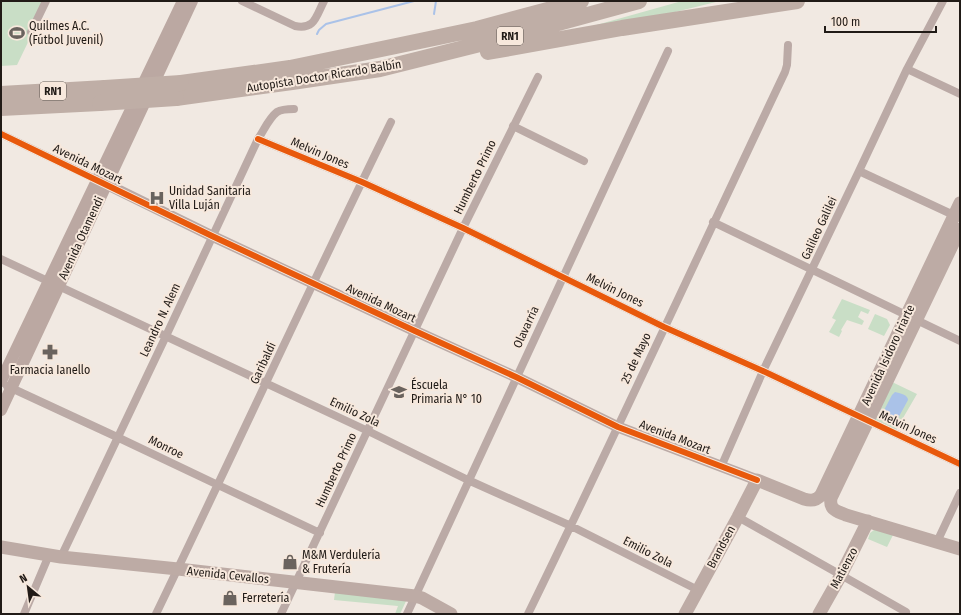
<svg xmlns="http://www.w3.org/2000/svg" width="961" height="615" viewBox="0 0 961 615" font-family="'Fira Sans Condensed',sans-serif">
<rect width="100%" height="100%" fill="#f1e9e2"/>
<path fill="#c9dec6" d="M 1,1 L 48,1 L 17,65 L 1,66 Z
M 682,1 L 720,1 L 667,14 L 582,29 Z
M 842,299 L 870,310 L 868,314 L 861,311 L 858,317 L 864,321 L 862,325 L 847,320 L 841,330 L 842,331 L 839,337 L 829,332 L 836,320 L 832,318 Z
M 875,314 L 887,319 L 890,325 L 884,336 L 868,329 Z
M 892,382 L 917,394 L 896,430 L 877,422 L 875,419 Z
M 874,530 L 878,530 L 893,535 L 887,547 L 868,539 L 870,533 Z
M 335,592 L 407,599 L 400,614 L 395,614 L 398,606 L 334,600 Z"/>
<path fill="#aac2e8" d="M 895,392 C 900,393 908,395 908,400 L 896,422 L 894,423 L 881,419 L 881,416 L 892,395 Z"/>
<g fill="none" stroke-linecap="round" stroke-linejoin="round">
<path stroke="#aac2e8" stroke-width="2" d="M 434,14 L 436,1
M 317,34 L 319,30 L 326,24 L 414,1"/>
<path stroke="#bbaaa6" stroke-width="8" d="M 242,1 L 295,26 C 315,30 316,16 324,1
M 31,32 L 46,1
M 907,69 L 960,94
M 513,126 L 584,161
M 1,134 L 97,180
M 258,139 L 362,182 L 463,228 L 664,327 L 763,371 L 960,464
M 859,171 L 960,218
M 713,222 L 960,341
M 1,259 L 368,431 L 468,480 L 571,526 L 698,590
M 7,386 L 117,437 L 218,485 L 320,533
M 721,467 L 763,371 L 859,171 L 907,69 L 943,1
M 738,517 L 841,575 L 906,612
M 937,542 L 960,493
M 61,557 L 166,336 L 258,139 C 264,130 269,118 277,112 C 282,109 289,109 294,109
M 24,614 L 49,555
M 156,614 C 235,450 311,285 391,122
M 281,614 L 463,228 L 538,77
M 407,614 L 668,51
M 528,614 C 616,434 699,253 785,72 L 787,65 L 788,45"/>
<path stroke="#bbaaa6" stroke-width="11" d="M 100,181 L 212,236 L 415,331 L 516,377 L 618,427 L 757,480"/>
<path stroke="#bba8a2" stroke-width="12" d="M 1,381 L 183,1
M 1,410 L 192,1"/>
<path stroke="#bdaba5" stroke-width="13" d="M 960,229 L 831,498 C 829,510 837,511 846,515 L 960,549
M 1,547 L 61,557 L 178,569 L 415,596 L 422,598 L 451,614
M 685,614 L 738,517 L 757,480 L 804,499 C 811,501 816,501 821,495 L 960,203
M 819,614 L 841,575 L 868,521"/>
<path stroke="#bfaea6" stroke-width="16" d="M 488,52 L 622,28 L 797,1
M 181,83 L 290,68 L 396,46 L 477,29 L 581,1
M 1,94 L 105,88
M 176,98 L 292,82 L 380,69 L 492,41 L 639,1
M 1,108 L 100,103"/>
<path stroke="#bfaea6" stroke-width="16" d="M 105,88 L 181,83
M 100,103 L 176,98"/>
<defs>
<path id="cycleway" d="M 1,134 L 212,236 L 415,331 L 516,377 L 618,427 L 757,480
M 258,139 L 362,182 L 463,228 L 664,327 L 763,371 L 960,464"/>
</defs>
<use href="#cycleway" stroke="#f7e8dc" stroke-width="8"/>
<use href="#cycleway" stroke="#e8590c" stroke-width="6"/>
</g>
<defs>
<symbol id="stadium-bare" viewBox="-9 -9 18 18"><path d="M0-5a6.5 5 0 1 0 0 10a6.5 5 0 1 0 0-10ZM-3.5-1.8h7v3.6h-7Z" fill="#6a635e" stroke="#f7e8dc" stroke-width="2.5" paint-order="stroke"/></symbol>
<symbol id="hospital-bare" viewBox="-9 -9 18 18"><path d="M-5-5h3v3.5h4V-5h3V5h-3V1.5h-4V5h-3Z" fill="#6a635e" stroke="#f7e8dc" stroke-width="2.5" paint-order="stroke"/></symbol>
<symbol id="pharmacy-bare" viewBox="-9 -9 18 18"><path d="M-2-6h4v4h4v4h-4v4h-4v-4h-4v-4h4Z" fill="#6a635e" stroke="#f7e8dc" stroke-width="2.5" paint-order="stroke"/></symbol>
<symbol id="school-bare" viewBox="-9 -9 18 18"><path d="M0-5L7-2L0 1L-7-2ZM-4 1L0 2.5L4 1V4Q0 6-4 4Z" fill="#6a635e" stroke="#f7e8dc" stroke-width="2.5" paint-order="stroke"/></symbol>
<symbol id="shop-bare" viewBox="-9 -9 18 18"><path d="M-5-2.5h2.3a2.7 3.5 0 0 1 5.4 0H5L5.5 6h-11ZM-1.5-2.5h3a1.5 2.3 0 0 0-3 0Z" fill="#6a635e" stroke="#f7e8dc" stroke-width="2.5" paint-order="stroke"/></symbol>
</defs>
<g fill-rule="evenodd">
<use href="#stadium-bare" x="6" y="22" width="22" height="22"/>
<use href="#hospital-bare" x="146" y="187" width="22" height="22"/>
<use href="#pharmacy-bare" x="39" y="341" width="22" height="22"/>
<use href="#school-bare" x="388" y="381" width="22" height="22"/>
<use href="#shop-bare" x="279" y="551" width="22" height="22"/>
<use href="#shop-bare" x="219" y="587" width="22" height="22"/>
</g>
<g text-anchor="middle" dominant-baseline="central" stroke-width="4" stroke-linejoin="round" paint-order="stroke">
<g fill="#f7e8dc" stroke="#615852" stroke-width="1">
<rect x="497" y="27" width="26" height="18" rx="3"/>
<rect x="40" y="82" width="26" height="18" rx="3"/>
</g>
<g font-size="11" font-weight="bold" fill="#211b17">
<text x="510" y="36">RN1</text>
<text x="53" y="91">RN1</text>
</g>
<g font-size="12" fill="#211b17" stroke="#f7e8dc" text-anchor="start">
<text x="29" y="26">Quilmes A.C.<tspan x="29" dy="14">(Fútbol Juvenil)</tspan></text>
<text x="169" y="191">Unidad Sanitaria<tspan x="169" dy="14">Villa Luján</tspan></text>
<text x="50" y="370" text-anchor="middle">Farmacia Ianello</text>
<text x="411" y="385">Éscuela<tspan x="411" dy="14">Primaria N° 10</tspan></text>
<text x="302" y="555">M&amp;M Verdulería<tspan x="302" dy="14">&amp; Frutería</tspan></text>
<text x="242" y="598">Ferretería</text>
</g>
<g font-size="12" fill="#211b17" stroke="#f7e8dc">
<text transform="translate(324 76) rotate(-9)">Autopista Doctor Ricardo Balbín</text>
<text transform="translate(320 153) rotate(23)">Melvin Jones</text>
<text transform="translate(88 164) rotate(26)">Avenida Mozart</text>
<text transform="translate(475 177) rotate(-64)">Humberto Primo</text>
<text transform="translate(819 228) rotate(-65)">Galileo Galilei</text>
<text transform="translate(81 238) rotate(-65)">Avenida Otamendi</text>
<text transform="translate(615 290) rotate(26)">Melvin Jones</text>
<text transform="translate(381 303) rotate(25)">Avenida Mozart</text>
<text transform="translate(160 320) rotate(-65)">Leandro N. Alem</text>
<text transform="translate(526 327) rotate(-65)">Olavarría</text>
<text transform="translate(888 355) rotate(-65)">Avenida Isidoro Iriarte</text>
<text transform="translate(636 358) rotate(-65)">25 de Mayo</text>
<text transform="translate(263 363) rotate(-65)">Garibaldi</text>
<text transform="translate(355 412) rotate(25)">Emilio Zola</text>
<text transform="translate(908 427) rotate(25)">Melvin Jones</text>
<text transform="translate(675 437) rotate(21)">Avenida Mozart</text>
<text transform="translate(166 447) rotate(26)">Monroe</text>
<text transform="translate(336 470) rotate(-65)">Humberto Primo</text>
<text transform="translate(721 547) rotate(-62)">Brandsen</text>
<text transform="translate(648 552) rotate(27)">Emilio Zola</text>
<text transform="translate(844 568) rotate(-62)">Matienzo</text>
<text transform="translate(228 575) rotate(6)">Avenida Cevallos</text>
</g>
</g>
<rect width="961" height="615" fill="none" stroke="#211b17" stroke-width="4"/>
<g transform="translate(28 587) rotate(331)" stroke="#f7e8dc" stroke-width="3" paint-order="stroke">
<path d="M0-3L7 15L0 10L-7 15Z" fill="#211b17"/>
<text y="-6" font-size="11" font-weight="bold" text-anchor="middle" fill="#211b17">N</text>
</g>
<path d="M825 26v6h111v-6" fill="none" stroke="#211b17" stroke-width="2"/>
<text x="831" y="26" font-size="12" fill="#211b17" stroke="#f7e8dc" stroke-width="3" paint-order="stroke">100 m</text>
</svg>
